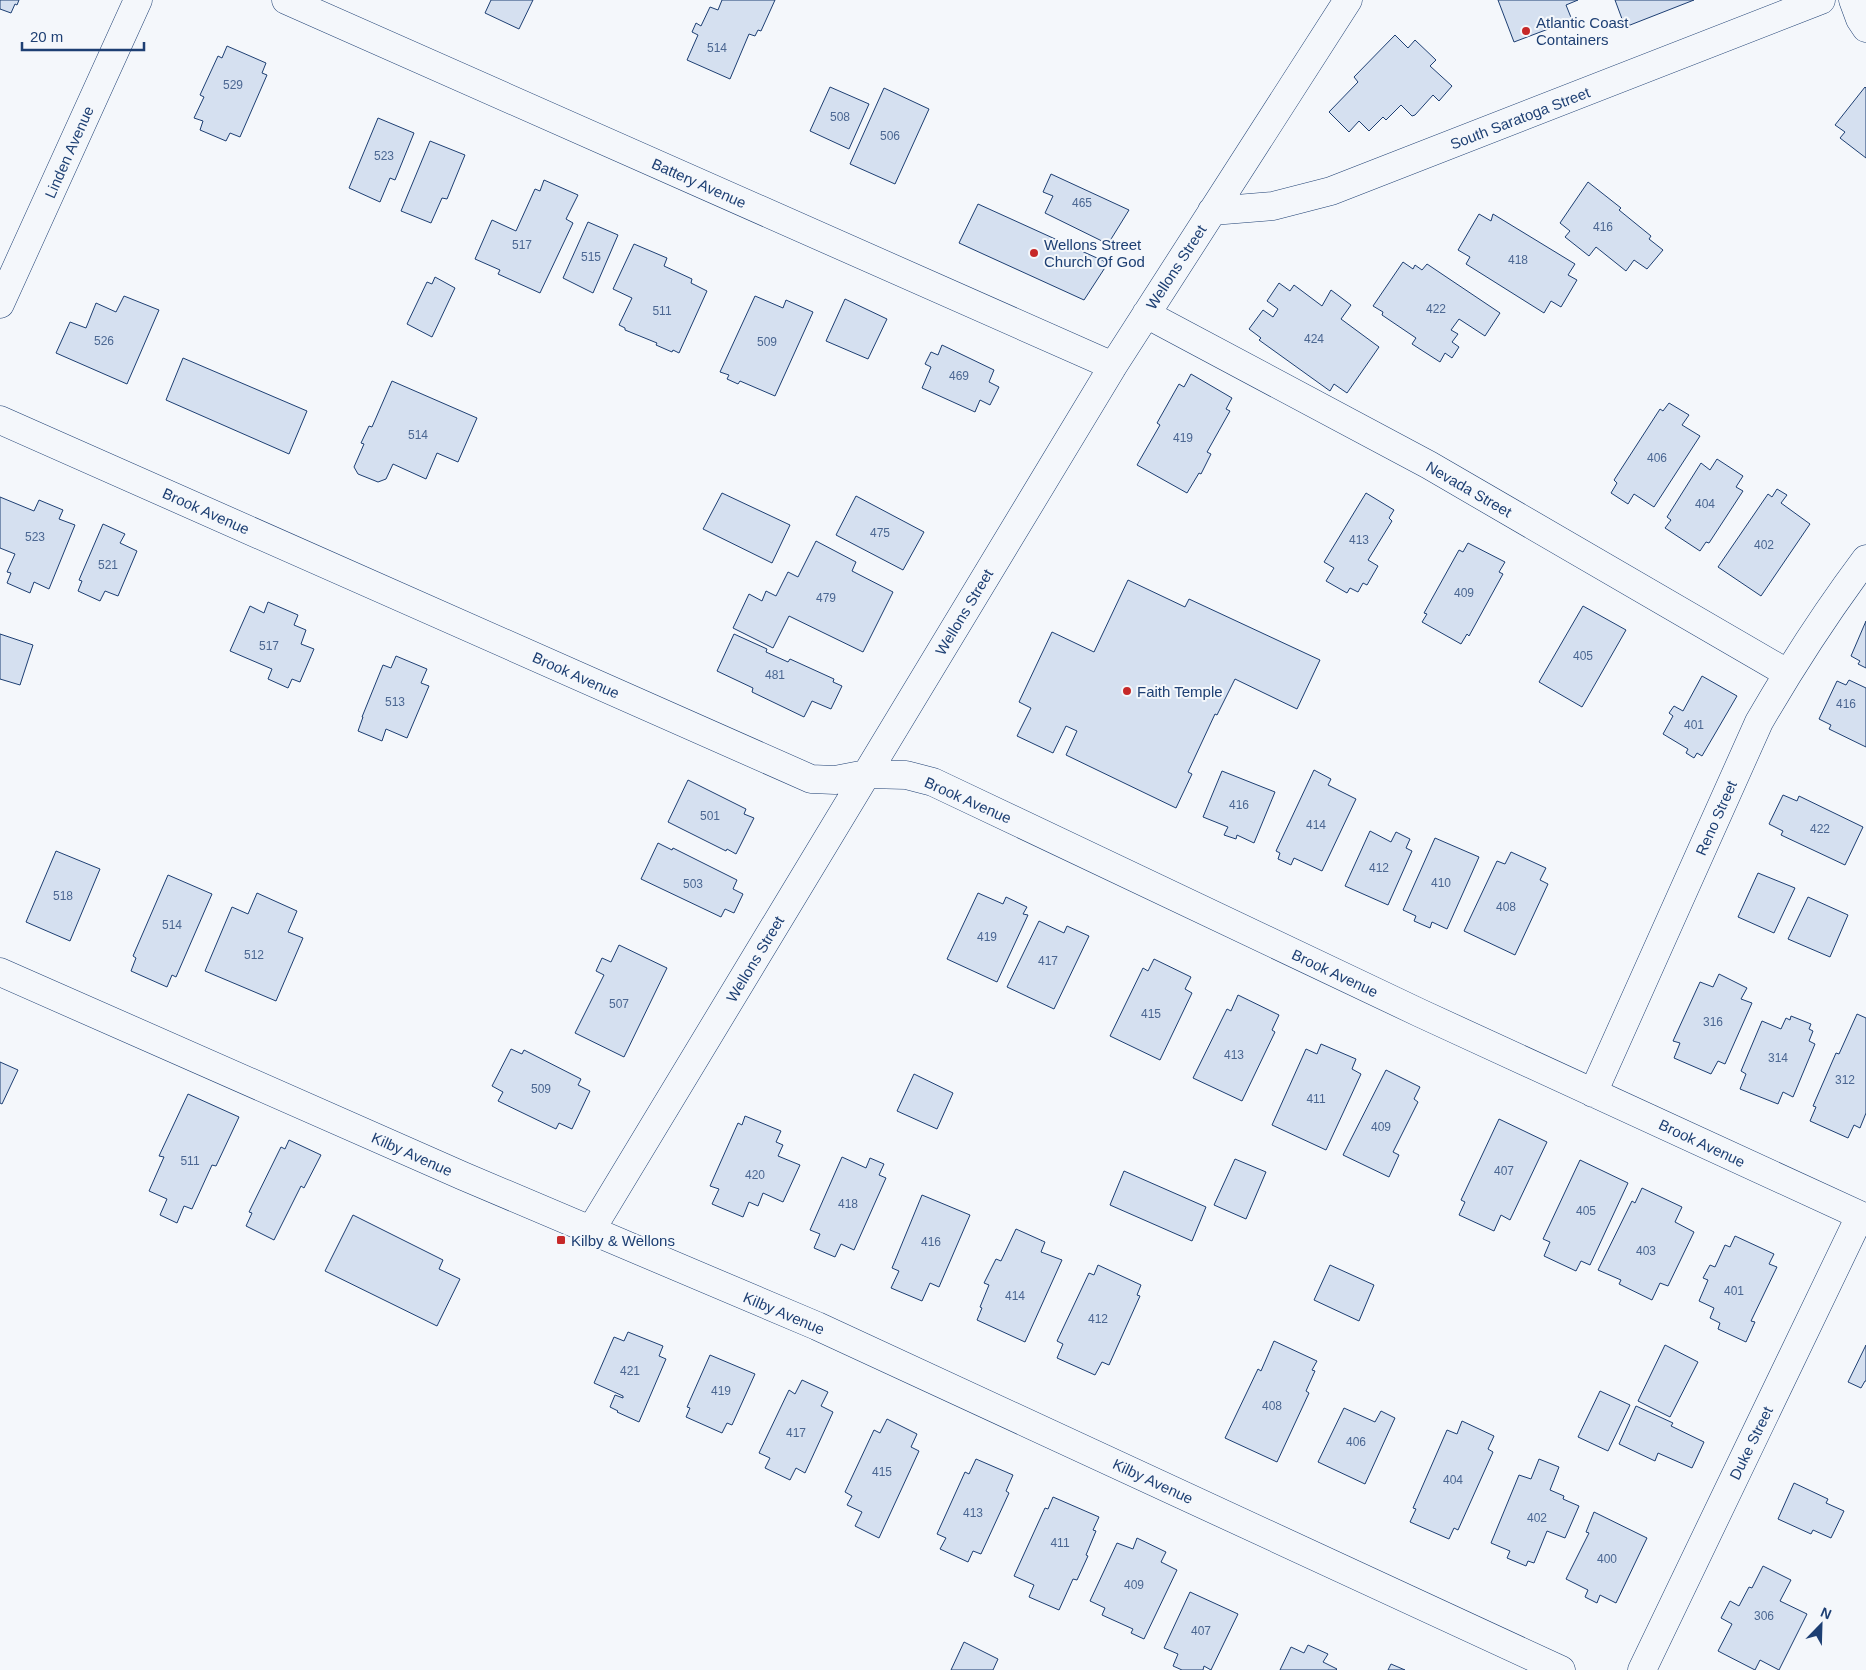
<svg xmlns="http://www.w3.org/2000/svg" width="1866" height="1670" viewBox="0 0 1866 1670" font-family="Helvetica,sans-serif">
<rect width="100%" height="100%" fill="#f4f7fb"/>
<path fill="#d5e0f0" stroke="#1d3f73" d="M 0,0 L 19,0 L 17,5 L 15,4 L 11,13 L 0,9 Z
M 491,0 L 533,0 L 519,29 L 485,13 Z
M 722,0 L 775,0 L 761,31 L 758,30 L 755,36 L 749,34 L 730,79 L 687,60 L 698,35 L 692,32 L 696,23 L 701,26 L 710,7 L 718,10 Z
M 1498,0 L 1578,0 L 1566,5 L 1572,20 L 1514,42 Z
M 1615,0 L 1694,0 L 1625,27 Z
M 1395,35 L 1408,48 L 1415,40 L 1436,60 L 1430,66 L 1452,86 L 1439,101 L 1433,95 L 1415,115 L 1412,116 L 1401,105 L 1386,120 L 1383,117 L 1369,131 L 1359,121 L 1349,132 L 1329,112 L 1358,82 L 1354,77 Z
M 227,46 L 266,63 L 262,73 L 267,75 L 240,137 L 230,133 L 226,141 L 200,130 L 203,121 L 194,118 L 204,97 L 200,95 L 218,56 L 222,58 Z
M 830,87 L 869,104 L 849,149 L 810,131 Z
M 1865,87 L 1866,88 L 1866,158 L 1840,138 L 1845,132 L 1835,125 Z
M 884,88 L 929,109 L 895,184 L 850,164 Z
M 378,118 L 414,133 L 395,180 L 390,178 L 380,202 L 349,188 Z
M 430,141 L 465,155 L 447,199 L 442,198 L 431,223 L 401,211 Z
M 1051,174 L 1129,210 L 1108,244 L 1045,213 L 1053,196 L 1043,192 Z
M 544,180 L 578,195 L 566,219 L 573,223 L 540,293 L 498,274 L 500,270 L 475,259 L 492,220 L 516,231 L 535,189 L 540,191 Z
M 1588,182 L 1621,208 L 1619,210 L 1651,236 L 1649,239 L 1663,250 L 1647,269 L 1634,260 L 1626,271 L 1596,247 L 1589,256 L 1565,237 L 1570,231 L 1560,223 Z
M 978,204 L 1108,263 L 1084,300 L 959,243 Z
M 1479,214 L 1491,221 L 1493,214 L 1575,264 L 1568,275 L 1577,280 L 1561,307 L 1551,301 L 1544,313 L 1466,264 L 1470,257 L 1458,250 Z
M 588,222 L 618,235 L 593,293 L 563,278 Z
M 634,244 L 667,258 L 664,266 L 692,279 L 691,283 L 707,291 L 679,353 L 673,350 L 672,352 L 656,345 L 657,343 L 625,330 L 625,328 L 619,325 L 632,298 L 613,289 Z
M 1403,262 L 1413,269 L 1415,265 L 1422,270 L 1427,264 L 1500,313 L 1485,336 L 1459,319 L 1451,330 L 1458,334 L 1452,342 L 1459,347 L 1452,358 L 1445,353 L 1440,362 L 1412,344 L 1416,338 L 1382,315 L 1383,312 L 1373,306 Z
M 435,277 L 455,288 L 432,337 L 407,324 L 427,282 L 432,284 Z
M 1279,283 L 1290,291 L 1294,285 L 1322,306 L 1331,290 L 1351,305 L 1341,319 L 1379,347 L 1347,393 L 1334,384 L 1330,391 L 1259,340 L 1261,338 L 1249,329 L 1263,310 L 1273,317 L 1278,309 L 1267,301 Z
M 124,296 L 159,310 L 127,384 L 56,353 L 70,322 L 86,328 L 96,303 L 116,312 Z
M 755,296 L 783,308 L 786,300 L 813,312 L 775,396 L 740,381 L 738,384 L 727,379 L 729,375 L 720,372 Z
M 845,299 L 887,319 L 868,359 L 826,341 Z
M 942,345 L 994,370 L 989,382 L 999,387 L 990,405 L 980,400 L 975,412 L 922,388 L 931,367 L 925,364 L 931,352 L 938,355 Z
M 183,358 L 307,411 L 289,454 L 166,400 Z
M 1191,374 L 1232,398 L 1226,409 L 1230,411 L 1207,452 L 1211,454 L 1201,474 L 1199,473 L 1187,493 L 1137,465 L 1160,425 L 1157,423 L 1179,384 L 1184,387 Z
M 392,381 L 477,418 L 458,462 L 437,453 L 426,479 L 393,464 L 386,479 L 378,482 L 358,474 L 354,467 L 364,444 L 361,443 L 369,426 L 372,427 Z
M 1669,403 L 1689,415 L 1682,425 L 1700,436 L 1654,507 L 1634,494 L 1628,504 L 1611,493 L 1617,483 L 1614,480 L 1660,409 L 1663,411 Z
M 1717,459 L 1743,476 L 1736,487 L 1743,491 L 1709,543 L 1706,542 L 1700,551 L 1665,528 L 1671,520 L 1667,517 L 1701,463 L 1710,470 Z
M 1777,489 L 1787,495 L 1781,503 L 1810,524 L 1761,596 L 1718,567 L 1768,494 L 1772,497 Z
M 722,493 L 790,525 L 772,563 L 703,529 Z
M 1366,493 L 1394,510 L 1389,518 L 1392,521 L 1368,560 L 1378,566 L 1367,585 L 1363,583 L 1358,592 L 1350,588 L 1347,593 L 1326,581 L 1334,568 L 1324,562 Z
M 856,496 L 924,532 L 903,570 L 836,535 Z
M 0,497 L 34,511 L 39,500 L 63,510 L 59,519 L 75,525 L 49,589 L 34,582 L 30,593 L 7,583 L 11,573 L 7,572 L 15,554 L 0,548 Z
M 103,524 L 125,534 L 120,543 L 137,551 L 118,596 L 105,591 L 100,601 L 78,591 L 82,581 L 79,580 Z
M 816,541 L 856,562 L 852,571 L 893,592 L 863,652 L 789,616 L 773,648 L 733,628 L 749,594 L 762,601 L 766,591 L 776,596 L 788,572 L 798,577 Z
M 1468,543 L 1505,562 L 1499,572 L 1503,574 L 1469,636 L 1467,634 L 1461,644 L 1422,622 L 1427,614 L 1424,613 L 1459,550 L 1463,552 Z
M 1128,580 L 1185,607 L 1189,599 L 1320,660 L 1297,709 L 1235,679 L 1217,715 L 1215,714 L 1188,772 L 1192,774 L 1176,808 L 1066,755 L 1077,731 L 1066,726 L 1053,753 L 1017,736 L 1031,708 L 1019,702 L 1052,632 L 1094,652 Z
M 268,602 L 298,615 L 294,625 L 306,630 L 301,644 L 314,649 L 300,682 L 292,679 L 288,688 L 268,679 L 272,669 L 230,651 L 250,606 L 264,613 Z
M 1583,606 L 1626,630 L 1582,707 L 1539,682 Z
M 1866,621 L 1866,668 L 1858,664 L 1860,661 L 1851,656 Z
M 0,634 L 33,645 L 20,685 L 0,679 Z
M 734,634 L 767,649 L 766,652 L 788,662 L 790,659 L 834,679 L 833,682 L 842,686 L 831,709 L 812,701 L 804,717 L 752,692 L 753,688 L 717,671 Z
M 396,656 L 427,669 L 421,683 L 429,686 L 407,738 L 386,729 L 382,741 L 358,731 L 363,717 L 362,717 L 383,665 L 391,668 Z
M 1702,676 L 1737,696 L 1702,756 L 1697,753 L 1694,758 L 1686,753 L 1688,749 L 1663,734 L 1673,716 L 1669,713 L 1674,706 L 1683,711 Z
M 1849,680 L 1866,688 L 1866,747 L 1829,729 L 1831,725 L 1819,719 L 1837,681 L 1846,685 Z
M 1314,770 L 1331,779 L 1328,785 L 1356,799 L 1322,871 L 1294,858 L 1291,865 L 1278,859 L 1280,853 L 1276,851 Z
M 1222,771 L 1275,792 L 1254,843 L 1237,835 L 1236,839 L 1224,835 L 1228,827 L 1203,817 Z
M 688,780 L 746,809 L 744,814 L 754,818 L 736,854 L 727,849 L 726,851 L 668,822 Z
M 1783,795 L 1797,801 L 1799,796 L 1863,827 L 1845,865 L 1781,835 L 1783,831 L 1769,824 Z
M 1370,831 L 1391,842 L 1396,832 L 1410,839 L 1406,848 L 1412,851 L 1388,905 L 1345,886 Z
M 1435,838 L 1479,857 L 1447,929 L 1432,922 L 1430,928 L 1414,921 L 1416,916 L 1403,910 Z
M 658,843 L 672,850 L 673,848 L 737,880 L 733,889 L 743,894 L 734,913 L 725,909 L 721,917 L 641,879 Z
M 56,851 L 100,869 L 70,941 L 26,922 Z
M 1511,852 L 1546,868 L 1540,880 L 1548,884 L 1515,955 L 1464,931 L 1497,861 L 1505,864 Z
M 1758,873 L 1795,888 L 1774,933 L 1738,917 Z
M 168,875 L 212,894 L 176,977 L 172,975 L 167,987 L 131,971 L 136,958 L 133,956 Z
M 257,893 L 297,911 L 288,932 L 303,938 L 276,1001 L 205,971 L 232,907 L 248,914 Z
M 978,893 L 1003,904 L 1006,897 L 1027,907 L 1023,914 L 1028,915 L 997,982 L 947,959 Z
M 1808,897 L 1848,915 L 1830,957 L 1788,939 Z
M 1039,921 L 1064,933 L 1067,926 L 1089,936 L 1054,1009 L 1007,987 Z
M 619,945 L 667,968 L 624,1057 L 575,1033 L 604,975 L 596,971 L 602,958 L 611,962 Z
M 1154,959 L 1191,977 L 1185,989 L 1192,993 L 1160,1060 L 1110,1036 L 1143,968 L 1148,971 Z
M 1719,974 L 1747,988 L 1741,999 L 1752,1003 L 1725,1064 L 1718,1061 L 1711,1074 L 1674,1058 L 1680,1043 L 1673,1041 L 1700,982 L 1713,987 Z
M 1238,995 L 1279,1015 L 1272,1030 L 1275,1032 L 1242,1101 L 1193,1078 L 1227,1009 L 1231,1011 Z
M 1857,1014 L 1866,1018 L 1866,1113 L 1860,1128 L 1854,1125 L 1848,1138 L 1810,1121 L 1816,1107 L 1813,1106 L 1836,1053 L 1839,1054 Z
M 1791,1016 L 1811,1024 L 1809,1029 L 1813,1031 L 1809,1041 L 1815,1044 L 1793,1097 L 1783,1092 L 1778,1104 L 1740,1089 L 1746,1074 L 1741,1071 L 1762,1021 L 1781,1029 L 1786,1018 L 1790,1020 Z
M 1321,1044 L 1356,1059 L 1352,1069 L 1361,1074 L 1326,1150 L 1272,1125 L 1306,1049 L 1317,1054 Z
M 511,1049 L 522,1054 L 524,1050 L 581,1079 L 578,1085 L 590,1091 L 572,1129 L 559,1123 L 556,1129 L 498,1101 L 503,1092 L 492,1086 Z
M 0,1062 L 18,1070 L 2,1104 L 0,1103 Z
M 1386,1070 L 1420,1087 L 1414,1099 L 1418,1102 L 1393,1152 L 1399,1155 L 1389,1177 L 1343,1155 Z
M 914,1074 L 953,1093 L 937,1129 L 897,1111 Z
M 188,1094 L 239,1117 L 216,1166 L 212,1165 L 192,1209 L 184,1206 L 177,1223 L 160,1215 L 167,1199 L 149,1191 L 164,1157 L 159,1156 Z
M 745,1116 L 781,1131 L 776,1142 L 783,1145 L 778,1156 L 800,1165 L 783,1202 L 763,1193 L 758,1206 L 749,1202 L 743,1217 L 712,1204 L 719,1189 L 710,1186 L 738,1123 L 742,1125 Z
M 1499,1119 L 1547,1142 L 1510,1220 L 1501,1215 L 1494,1231 L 1459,1215 L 1465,1202 L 1461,1200 Z
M 289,1140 L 321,1155 L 304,1188 L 301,1186 L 274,1240 L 246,1226 L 252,1213 L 249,1212 L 281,1147 L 285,1149 Z
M 842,1157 L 866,1168 L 870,1158 L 884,1164 L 879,1175 L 886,1178 L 854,1250 L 841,1244 L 835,1257 L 814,1248 L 820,1234 L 810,1230 Z
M 1235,1159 L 1266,1172 L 1246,1219 L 1214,1205 Z
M 1580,1160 L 1628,1183 L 1590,1265 L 1581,1261 L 1576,1271 L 1544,1256 L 1550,1242 L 1543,1239 Z
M 1124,1171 L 1206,1207 L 1192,1241 L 1110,1205 Z
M 1642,1188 L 1682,1207 L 1675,1222 L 1694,1232 L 1668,1286 L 1660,1283 L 1652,1300 L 1619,1284 L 1621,1280 L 1598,1270 L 1632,1201 L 1635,1203 Z
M 922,1195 L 970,1215 L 939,1287 L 930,1283 L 922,1301 L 891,1288 L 899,1271 L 892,1268 Z
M 353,1215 L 443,1260 L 439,1269 L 460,1279 L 437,1326 L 325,1271 Z
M 1016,1229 L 1045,1242 L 1041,1252 L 1062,1260 L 1025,1342 L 977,1320 L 982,1308 L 980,1307 L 989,1285 L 984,1283 L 996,1259 L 1001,1261 Z
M 1735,1236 L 1774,1254 L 1769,1264 L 1777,1267 L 1751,1321 L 1755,1322 L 1746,1342 L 1718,1329 L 1720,1323 L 1710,1318 L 1714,1308 L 1699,1301 L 1708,1280 L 1703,1278 L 1710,1265 L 1715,1267 L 1725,1245 L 1730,1247 Z
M 1098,1265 L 1141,1285 L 1137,1295 L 1140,1296 L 1109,1365 L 1102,1362 L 1095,1375 L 1057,1358 L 1063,1344 L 1057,1341 L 1089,1273 L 1094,1275 Z
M 1330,1265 L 1374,1285 L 1359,1321 L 1314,1300 Z
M 628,1332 L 663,1346 L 659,1356 L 666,1359 L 639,1422 L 617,1412 L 618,1411 L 610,1407 L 615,1395 L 623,1398 L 623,1396 L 594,1383 L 614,1337 L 624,1341 Z
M 1274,1341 L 1317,1361 L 1312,1370 L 1315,1371 L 1306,1391 L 1309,1393 L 1277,1462 L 1225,1438 L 1258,1369 L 1261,1371 Z
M 1665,1345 L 1698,1362 L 1670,1417 L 1638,1401 Z
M 1866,1345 L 1866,1381 L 1865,1381 L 1861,1388 L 1848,1382 Z
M 710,1355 L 755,1374 L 732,1425 L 727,1423 L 722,1433 L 686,1417 L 690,1408 L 687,1407 Z
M 802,1380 L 828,1392 L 821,1406 L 833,1412 L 805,1473 L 796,1468 L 790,1480 L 765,1468 L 770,1458 L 759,1453 L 789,1390 L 795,1394 Z
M 1600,1391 L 1630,1405 L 1608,1451 L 1578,1437 Z
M 1636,1406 L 1673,1423 L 1671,1426 L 1704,1442 L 1692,1468 L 1658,1453 L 1655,1461 L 1619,1444 Z
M 1344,1408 L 1375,1422 L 1381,1411 L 1395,1418 L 1365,1484 L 1318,1462 Z
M 887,1419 L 917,1434 L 911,1447 L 919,1451 L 879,1538 L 855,1526 L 862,1512 L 847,1505 L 852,1496 L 845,1492 L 874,1430 L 880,1433 Z
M 1462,1421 L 1494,1436 L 1488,1449 L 1493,1452 L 1458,1530 L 1454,1528 L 1449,1539 L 1410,1522 L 1416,1509 L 1413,1508 L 1447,1430 L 1457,1434 Z
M 976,1459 L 1013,1475 L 1006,1491 L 1009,1493 L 981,1554 L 973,1551 L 968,1562 L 940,1549 L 946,1538 L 937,1534 L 965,1472 L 969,1474 Z
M 1539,1459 L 1559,1467 L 1550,1490 L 1564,1496 L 1563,1499 L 1579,1506 L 1565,1538 L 1547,1531 L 1534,1563 L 1528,1561 L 1526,1566 L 1507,1558 L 1510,1551 L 1491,1543 L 1519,1475 L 1531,1479 Z
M 1794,1483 L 1828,1499 L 1826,1503 L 1844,1511 L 1831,1538 L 1813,1530 L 1811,1534 L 1778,1519 Z
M 1053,1497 L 1099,1517 L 1093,1530 L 1096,1531 L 1086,1555 L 1088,1556 L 1077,1580 L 1073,1579 L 1059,1610 L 1029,1597 L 1034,1585 L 1014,1576 L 1045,1508 L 1048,1509 Z
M 1594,1512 L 1647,1538 L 1616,1603 L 1600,1595 L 1597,1603 L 1585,1597 L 1588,1590 L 1566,1579 L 1589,1533 L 1586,1532 Z
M 1137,1538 L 1166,1552 L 1161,1562 L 1177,1570 L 1144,1639 L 1131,1633 L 1133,1629 L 1102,1615 L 1105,1608 L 1090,1601 L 1117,1543 L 1133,1549 Z
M 1763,1566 L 1791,1580 L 1780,1601 L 1807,1614 L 1779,1670 L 1760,1660 L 1755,1670 L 1718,1651 L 1732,1624 L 1721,1618 L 1730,1601 L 1739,1606 L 1749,1587 L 1752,1588 Z
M 1190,1592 L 1238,1614 L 1211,1670 L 1204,1666 L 1203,1670 L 1182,1670 L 1173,1666 L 1178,1654 L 1164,1648 Z
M 964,1642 L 998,1659 L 993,1670 L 951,1670 Z
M 1308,1645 L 1328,1654 L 1323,1662 L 1337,1669 L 1336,1670 L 1280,1670 L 1291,1647 L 1304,1653 Z
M 1391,1664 L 1405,1670 L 1388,1670 Z"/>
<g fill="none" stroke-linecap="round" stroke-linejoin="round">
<defs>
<path id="minor" d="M 286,0 L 1113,366
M 1853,0 L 1860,19 L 1866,28
M 1212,211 L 1273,206 L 1331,191 L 1821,0
M 0,304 L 138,0
M 1146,314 L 1429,465 L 1787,673
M 0,420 L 811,779 L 835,780 L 866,774 L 906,775 L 933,782 L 1420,1013 L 1866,1218
M 0,972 L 463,1176 L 817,1326 L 1561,1670
M 1593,1093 L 1759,722 C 1792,665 1827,611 1866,559
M 591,1230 L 1113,366 L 1348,0
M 1642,1670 L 1860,1216"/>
</defs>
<use href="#minor" stroke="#1d3f73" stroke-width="29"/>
<use href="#minor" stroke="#f4f7fb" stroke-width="28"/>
</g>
<g fill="#c62828" stroke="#f4f7fb" stroke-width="2">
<circle cx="1526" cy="31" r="5"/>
<circle cx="1034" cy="253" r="5"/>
<circle cx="1127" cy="691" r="5"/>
<rect x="556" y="1235" width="10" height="10" rx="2.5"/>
</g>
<g text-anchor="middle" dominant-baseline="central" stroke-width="4" stroke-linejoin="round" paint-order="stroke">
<g font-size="12" fill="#4b6792">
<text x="717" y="48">514</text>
<text x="233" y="85">529</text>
<text x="840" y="117">508</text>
<text x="890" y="136">506</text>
<text x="384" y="156">523</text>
<text x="1082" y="203">465</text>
<text x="1603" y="227">416</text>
<text x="522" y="245">517</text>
<text x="591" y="257">515</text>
<text x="1518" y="260">418</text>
<text x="1436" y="309">422</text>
<text x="662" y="311">511</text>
<text x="1314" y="339">424</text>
<text x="104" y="341">526</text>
<text x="767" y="342">509</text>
<text x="959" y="376">469</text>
<text x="418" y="435">514</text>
<text x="1183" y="438">419</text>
<text x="1657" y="458">406</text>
<text x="1705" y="504">404</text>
<text x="880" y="533">475</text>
<text x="35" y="537">523</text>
<text x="1359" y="540">413</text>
<text x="1764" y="545">402</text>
<text x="108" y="565">521</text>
<text x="1464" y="593">409</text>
<text x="826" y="598">479</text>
<text x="269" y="646">517</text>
<text x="1583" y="656">405</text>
<text x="775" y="675">481</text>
<text x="395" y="702">513</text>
<text x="1846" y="704">416</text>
<text x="1694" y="725">401</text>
<text x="1239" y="805">416</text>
<text x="710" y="816">501</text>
<text x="1316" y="825">414</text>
<text x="1820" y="829">422</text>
<text x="1379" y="868">412</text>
<text x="1441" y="883">410</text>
<text x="693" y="884">503</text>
<text x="63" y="896">518</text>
<text x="1506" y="907">408</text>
<text x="172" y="925">514</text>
<text x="987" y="937">419</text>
<text x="254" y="955">512</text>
<text x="1048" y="961">417</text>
<text x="619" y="1004">507</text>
<text x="1151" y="1014">415</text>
<text x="1713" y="1022">316</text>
<text x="1234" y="1055">413</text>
<text x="1778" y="1058">314</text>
<text x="1845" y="1080">312</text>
<text x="541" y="1089">509</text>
<text x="1316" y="1099">411</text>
<text x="1381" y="1127">409</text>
<text x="190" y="1161">511</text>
<text x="1504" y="1171">407</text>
<text x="755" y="1175">420</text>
<text x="848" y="1204">418</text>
<text x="1586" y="1211">405</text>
<text x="931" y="1242">416</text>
<text x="1646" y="1251">403</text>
<text x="1734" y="1291">401</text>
<text x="1015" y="1296">414</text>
<text x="1098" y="1319">412</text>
<text x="630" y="1371">421</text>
<text x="721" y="1391">419</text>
<text x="1272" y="1406">408</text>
<text x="796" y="1433">417</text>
<text x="1356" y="1442">406</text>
<text x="882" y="1472">415</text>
<text x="1453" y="1480">404</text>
<text x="973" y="1513">413</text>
<text x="1537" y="1518">402</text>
<text x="1060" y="1543">411</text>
<text x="1607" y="1559">400</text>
<text x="1134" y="1585">409</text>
<text x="1764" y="1616">306</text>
<text x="1201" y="1631">407</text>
</g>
<g font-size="15" fill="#1d3f73" stroke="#f4f7fb" text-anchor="start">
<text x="1536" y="22">Atlantic Coast<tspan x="1536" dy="17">Containers</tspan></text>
<text x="1044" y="244">Wellons Street<tspan x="1044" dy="17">Church Of God</tspan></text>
<text x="1137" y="691">Faith Temple</text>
<text x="571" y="1240">Kilby &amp; Wellons</text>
</g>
<g font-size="15" fill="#1d3f73" stroke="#f4f7fb">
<text transform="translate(1520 118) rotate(-21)">South Saratoga Street</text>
<text transform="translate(69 152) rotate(-66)">Linden Avenue</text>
<text transform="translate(699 183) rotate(24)">Battery Avenue</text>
<text transform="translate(1176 267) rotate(-57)">Wellons Street</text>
<text transform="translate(1469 489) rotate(30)">Nevada Street</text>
<text transform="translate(206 511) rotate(24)">Brook Avenue</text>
<text transform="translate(964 612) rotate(-59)">Wellons Street</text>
<text transform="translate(576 675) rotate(24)">Brook Avenue</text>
<text transform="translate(968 800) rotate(24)">Brook Avenue</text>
<text transform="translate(1716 818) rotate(-66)">Reno Street</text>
<text transform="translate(755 959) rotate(-59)">Wellons Street</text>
<text transform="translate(1335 973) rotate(25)">Brook Avenue</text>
<text transform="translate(1702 1143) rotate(25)">Brook Avenue</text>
<text transform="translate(412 1154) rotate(24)">Kilby Avenue</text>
<text transform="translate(784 1313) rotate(23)">Kilby Avenue</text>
<text transform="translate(1751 1443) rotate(-64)">Duke Street</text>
<text transform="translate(1153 1481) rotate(25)">Kilby Avenue</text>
</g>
</g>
<g transform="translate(1821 1625) rotate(23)" stroke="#f4f7fb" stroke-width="4" paint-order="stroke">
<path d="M0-4L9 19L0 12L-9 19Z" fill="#1d3f73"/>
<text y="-8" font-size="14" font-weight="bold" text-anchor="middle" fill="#1d3f73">N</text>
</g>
<path d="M22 42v8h122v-8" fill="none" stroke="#1d3f73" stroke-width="2.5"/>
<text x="30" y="42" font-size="15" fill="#1d3f73" stroke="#f4f7fb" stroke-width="4" paint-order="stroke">20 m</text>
</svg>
